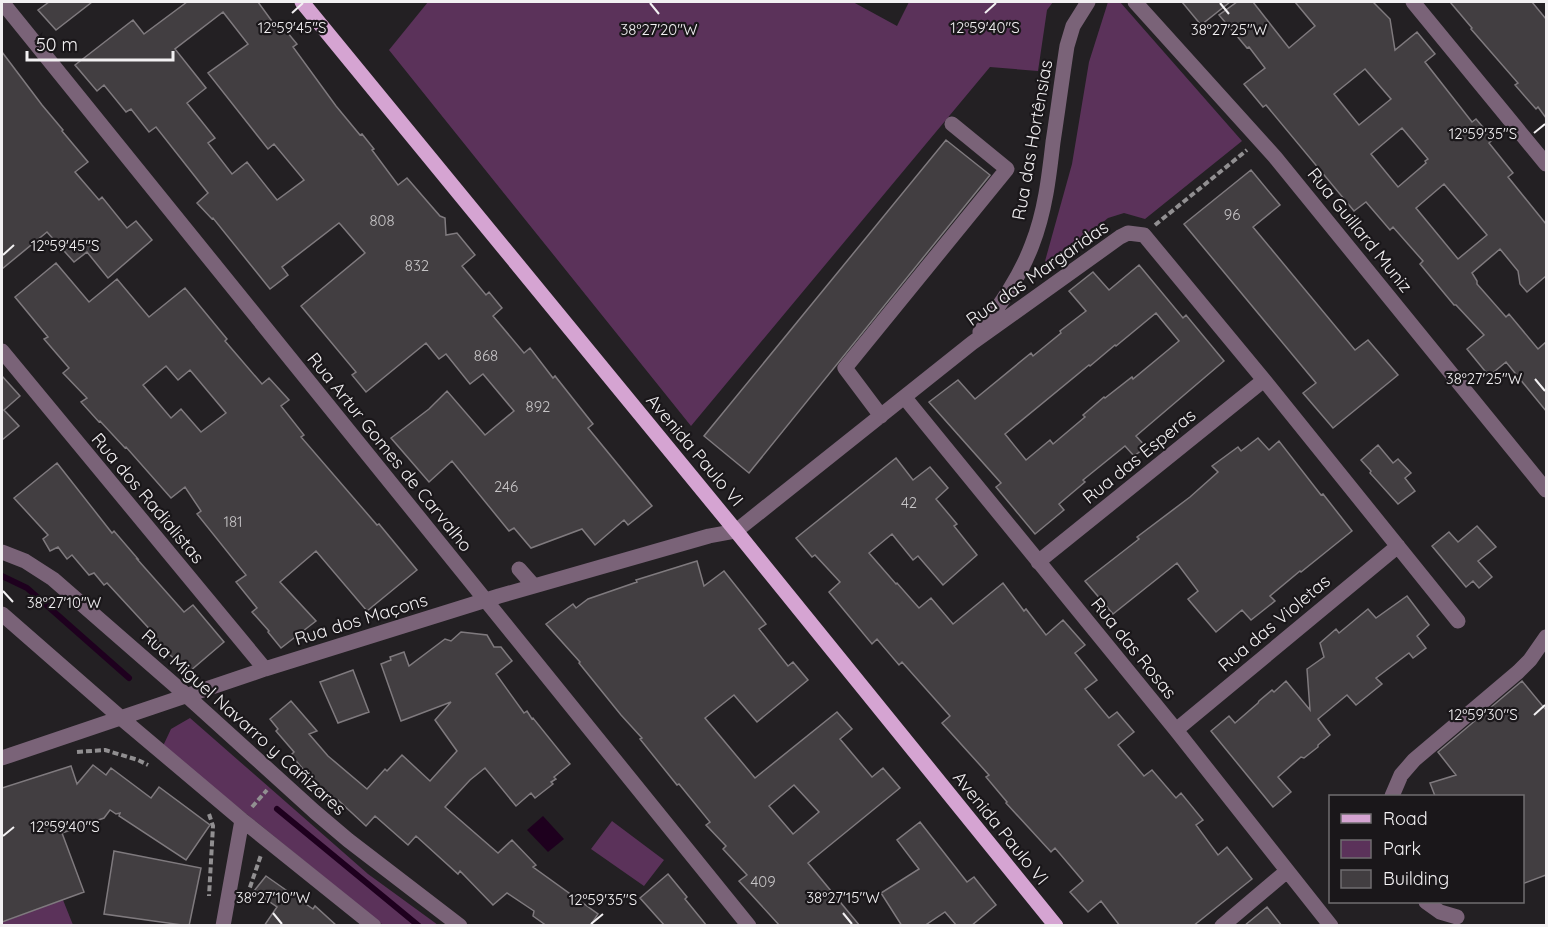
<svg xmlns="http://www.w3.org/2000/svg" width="1548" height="927" viewBox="0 0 1548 927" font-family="Quicksand,sans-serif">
<rect width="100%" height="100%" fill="#232023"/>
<path fill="#5b325a" d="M 428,2 L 853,2 L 897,26 L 909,2 L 1053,2 L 1047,10 L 1038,71 L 990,67 L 691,426 L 389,50 Z
M 1108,2 L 1120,2 L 1242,141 L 1145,219 L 1124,213 L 1108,218 L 1042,272 L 1072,164 L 1089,62 Z
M 190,718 L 368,874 L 438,925 L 383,925 L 163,746 L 171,729 Z
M 612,821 L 664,860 L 644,886 L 591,849 Z
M 74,865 L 84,892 L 63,900 L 73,925 L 2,926 L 2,922 L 16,917 Z"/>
<path fill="#1e001e" d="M 543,816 L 564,839 L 548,852 L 527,830 Z"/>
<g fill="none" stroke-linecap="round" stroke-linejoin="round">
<path stroke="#1e001e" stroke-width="6" d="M 2,576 L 27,588 L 129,678
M 277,809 L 419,926"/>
</g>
<path fill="#423e41" stroke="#7f7a7e" stroke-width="1.5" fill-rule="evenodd" d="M 49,2 L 92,2 L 56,30 L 38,10 Z
M 187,2 L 258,2 L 274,24 L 278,21 L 297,44 L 293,47 L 336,106 L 360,135 L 362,134 L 374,149 L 372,150 L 398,185 L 407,178 L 440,216 L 445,218 L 446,235 L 457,233 L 475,255 L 462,266 L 486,295 L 489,292 L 502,308 L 493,316 L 524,353 L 530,348 L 553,378 L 555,376 L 593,424 L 588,428 L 652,506 L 628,525 L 624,520 L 595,545 L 582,529 L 531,548 L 514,528 L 509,531 L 452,461 L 429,482 L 391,438 L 429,409 L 447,391 L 485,435 L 514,411 L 483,374 L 470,384 L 446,354 L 439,359 L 426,343 L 366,392 L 352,375 L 356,372 L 301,306 L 365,253 L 341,225 L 339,223 L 282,267 L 288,275 L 270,289 L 213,218 L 212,219 L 197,203 L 208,193 L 156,127 L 149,132 L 131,109 L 126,112 L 104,85 L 97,91 L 75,65 L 133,20 L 144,34 ZM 223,12 L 248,44 L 208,73 L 268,149 L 274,144 L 304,180 L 277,200 L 247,162 L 232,174 L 208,143 L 215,138 L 187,103 L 206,88 L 175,49 Z
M 1182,2 L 1230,2 L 1201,25 Z
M 1237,2 L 1253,2 L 1289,48 L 1315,26 L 1295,2 L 1373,2 L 1390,19 L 1395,50 L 1417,32 L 1435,54 L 1425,62 L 1472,122 L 1476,119 L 1493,139 L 1489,143 L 1513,173 L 1508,177 L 1546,224 L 1546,276 L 1527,292 L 1520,284 L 1518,271 L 1500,249 L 1472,273 L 1477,281 L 1477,284 L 1506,317 L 1509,314 L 1538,349 L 1546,342 L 1546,411 L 1506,362 L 1489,376 L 1467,349 L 1484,335 L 1456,305 L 1454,305 L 1420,264 L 1423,261 L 1393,227 L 1390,230 L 1366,202 L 1354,211 L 1266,105 L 1263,107 L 1244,84 L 1265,68 L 1249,47 L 1247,48 L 1219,15 ZM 1365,69 L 1391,99 L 1359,125 L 1334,94 ZM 1402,128 L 1428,159 L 1425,161 L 1426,163 L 1398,187 L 1371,154 ZM 1444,184 L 1487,235 L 1458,259 L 1416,208 Z
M 1450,2 L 1532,2 L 1546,19 L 1546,118 L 1538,107 L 1536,109 L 1515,85 L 1518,83 L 1471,29 L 1472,28 Z
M 2,52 L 42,105 L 63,130 L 62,131 L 88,162 L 75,172 L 99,200 L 102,197 L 127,228 L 136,221 L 152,240 L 108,278 L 87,252 L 74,262 L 47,232 L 2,269 Z
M 946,140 L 990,175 L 749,473 L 704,436 Z
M 1251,170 L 1280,205 L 1253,227 L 1355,350 L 1368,340 L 1398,375 L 1333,428 L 1303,393 L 1316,383 L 1184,224 Z
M 56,263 L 89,302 L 117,279 L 149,317 L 185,288 L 227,339 L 225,341 L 262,384 L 269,378 L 289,400 L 281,406 L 304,435 L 301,437 L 377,525 L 379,524 L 417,570 L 367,611 L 316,551 L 280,582 L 316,621 L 281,648 L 268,632 L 269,631 L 252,612 L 257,608 L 236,582 L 246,575 L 197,514 L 201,511 L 185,487 L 171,498 L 126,447 L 125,448 L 100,421 L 99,422 L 81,402 L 87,398 L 63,373 L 69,368 L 44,339 L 48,337 L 15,297 ZM 166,366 L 178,380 L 190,370 L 226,413 L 201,432 L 181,409 L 171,418 L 143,385 Z
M 1139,265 L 1183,318 L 1186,315 L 1224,361 L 1136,436 L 1146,447 L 1134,456 L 1125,446 L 1083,480 L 1085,482 L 1059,504 L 1064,510 L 1035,534 L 996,487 L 1001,483 L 929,402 L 958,380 L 975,399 L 1031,353 L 1033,356 L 1061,333 L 1060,331 L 1086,311 L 1069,291 L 1093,272 L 1109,290 ZM 1156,313 L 1179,341 L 1133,379 L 1132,377 L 1105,398 L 1104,397 L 1083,415 L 1085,417 L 1053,444 L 1050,440 L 1026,460 L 1005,434 L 1089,365 L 1090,366 L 1115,345 L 1116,346 Z
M 2,376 L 20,396 L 4,410 L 19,426 L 2,440 Z
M 1258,438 L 1269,450 L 1279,441 L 1321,495 L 1323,494 L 1352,531 L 1301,572 L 1300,571 L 1270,596 L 1275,601 L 1251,620 L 1242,610 L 1216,632 L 1188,599 L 1198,591 L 1177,563 L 1113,614 L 1085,581 L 1139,539 L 1137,537 L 1190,497 L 1218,472 L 1212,466 L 1238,447 L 1241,451 Z
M 1378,445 L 1393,463 L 1398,459 L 1411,473 L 1405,478 L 1415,491 L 1398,504 L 1370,473 L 1371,471 L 1361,460 Z
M 896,458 L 913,480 L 930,467 L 948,488 L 936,499 L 957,524 L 954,526 L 977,555 L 943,585 L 918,556 L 913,560 L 892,534 L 869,553 L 896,584 L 897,583 L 919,608 L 931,598 L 953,624 L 1003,583 L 1024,611 L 1026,609 L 1046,635 L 1063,620 L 1085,645 L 1075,653 L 1097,680 L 1085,689 L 1109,718 L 1117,712 L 1134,732 L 1118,745 L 1144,776 L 1152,770 L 1176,798 L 1181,793 L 1203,820 L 1196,825 L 1218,855 L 1227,847 L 1252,879 L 1193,926 L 1120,926 L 1101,901 L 1088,912 L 1070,892 L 1083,881 L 1055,848 L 1051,852 L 1006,803 L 1007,802 L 986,777 L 989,775 L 942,723 L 950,716 L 902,662 L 899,665 L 877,639 L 872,644 L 829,592 L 840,582 L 815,555 L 812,557 L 796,538 Z
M 57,463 L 112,533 L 114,531 L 138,559 L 137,559 L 184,612 L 193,605 L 224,642 L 190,671 L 150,639 L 155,635 L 107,583 L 104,585 L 94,573 L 89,575 L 72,555 L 67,559 L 58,547 L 50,551 L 43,539 L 48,535 L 14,498 Z
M 1477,526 L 1496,547 L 1478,561 L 1492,577 L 1479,588 L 1473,581 L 1466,587 L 1432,546 L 1449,532 L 1458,542 Z
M 697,561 L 704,586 L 724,571 L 766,624 L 759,629 L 788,666 L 793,662 L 808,680 L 757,722 L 734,695 L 705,718 L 755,778 L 837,712 L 852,729 L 840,739 L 872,777 L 883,768 L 900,788 L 808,863 L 860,926 L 780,926 L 739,881 L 747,875 L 723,849 L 726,846 L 706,825 L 710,822 L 679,784 L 677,785 L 640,739 L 642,738 L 621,715 L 579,663 L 580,662 L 546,624 L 573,604 L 576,608 L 588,599 L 637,582 L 636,580 ZM 794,785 L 819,812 L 793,834 L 769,806 Z
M 1407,596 L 1429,625 L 1417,636 L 1426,648 L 1413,658 L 1409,653 L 1376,678 L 1382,684 L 1356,705 L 1347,695 L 1318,719 L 1330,735 L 1318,745 L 1318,747 L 1304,758 L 1301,757 L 1278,777 L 1291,792 L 1273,807 L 1211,731 L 1229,716 L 1235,723 L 1258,703 L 1259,701 L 1272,690 L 1274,692 L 1286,681 L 1310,710 L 1307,669 L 1324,657 L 1320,643 L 1336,629 L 1339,633 L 1368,609 L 1376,618 Z
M 461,632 L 487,635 L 494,647 L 501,647 L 512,661 L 496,674 L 524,713 L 527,711 L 532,719 L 533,718 L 570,764 L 554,777 L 556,779 L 551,782 L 553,784 L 535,798 L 531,793 L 516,806 L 485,768 L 470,780 L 445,807 L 498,853 L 512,840 L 536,865 L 533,867 L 598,914 L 590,926 L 547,926 L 533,916 L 534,911 L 507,893 L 493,905 L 460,871 L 458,874 L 416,836 L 408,845 L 375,816 L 366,826 L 338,800 L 334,804 L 313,787 L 316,784 L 291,755 L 294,752 L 276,731 L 278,729 L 270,719 L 291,701 L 317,731 L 309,734 L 328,756 L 367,789 L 385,769 L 387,771 L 402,755 L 430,781 L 457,751 L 435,720 L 451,702 L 401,721 L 381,664 L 391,660 L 390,657 L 404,652 L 409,666 L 445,639 L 451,641 Z
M 353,670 L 369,712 L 338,723 L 320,682 Z
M 1522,681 L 1546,710 L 1546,875 L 1522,884 L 1522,796 L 1435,796 L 1430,783 L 1456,775 L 1438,752 Z
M 93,765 L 106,775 L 111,768 L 151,798 L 159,787 L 210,825 L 186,860 L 119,816 L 120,813 L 116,814 L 110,810 L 104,818 L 62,833 L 84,892 L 2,922 L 2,788 L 71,766 L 77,784 Z
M 920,822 L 967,882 L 974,877 L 996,905 L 971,926 L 957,926 L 945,912 L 924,926 L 902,926 L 881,893 L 919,869 L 897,840 Z
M 114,851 L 201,868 L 189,926 L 104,914 Z
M 668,874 L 687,897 L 685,899 L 707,926 L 665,926 L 640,898 Z
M 266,876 L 313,909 L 315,906 L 337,926 L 264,926 L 277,907 L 254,891 Z
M 1267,907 L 1282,926 L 1244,926 Z"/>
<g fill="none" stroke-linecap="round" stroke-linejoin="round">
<path stroke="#918f91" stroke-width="4" stroke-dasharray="6 3" stroke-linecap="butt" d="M 1155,225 L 1247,150
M 77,752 L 105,750 L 138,760 L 148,765
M 252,807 L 267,790
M 209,814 L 213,826 L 209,896
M 247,896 L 261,855"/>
<path stroke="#7a6378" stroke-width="15" d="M 2,2 L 749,926
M 1135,2 L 1275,157 L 1546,490
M 1413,2 L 1546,164
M 980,332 C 1000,305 1020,277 1032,245 C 1045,212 1049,177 1053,142 C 1058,110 1062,78 1067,46 L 1073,26 L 1088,2
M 2,351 L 265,669
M 905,398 L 1176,730 L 1331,926
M 881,416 L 845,368 L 1007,169 L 952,124
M 2,552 L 25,561 L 53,579 L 186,695 L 315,812 L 348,840 L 460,926
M 1038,562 L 1264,380
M 519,569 L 534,586
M 2,614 L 121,718 L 242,820 L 374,926
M 1176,730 L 1398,546
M 2,758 L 265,669 L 499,596 L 709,536 L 736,531 L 972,343 L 1120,237 L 1128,233 L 1144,235 L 1264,380 L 1458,621
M 1392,796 L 1401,775 L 1414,760 L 1518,672 L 1530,660 L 1546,637
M 1426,902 L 1440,912 L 1457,917
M 223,926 L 242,820
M 1222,926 L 1287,871"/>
<path stroke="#d5a4d2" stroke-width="15" d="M 302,2 L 736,531 L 1056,926"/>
</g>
<path fill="none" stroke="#f2f0f2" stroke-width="2" d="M 650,3 L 659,14M 1220,3 L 1229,14M 292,13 L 303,3M 985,13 L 996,3M 1534,133 L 1545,124M 3,255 L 14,245M 1535,379 L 1545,391M 3,591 L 13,602M 1534,715 L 1545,705M 3,836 L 14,827M 273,913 L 282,924M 843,913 L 852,924M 591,924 L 603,914"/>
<g text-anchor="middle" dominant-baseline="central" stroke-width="4.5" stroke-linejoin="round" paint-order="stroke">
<g font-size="15" fill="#c6c4c6">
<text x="1232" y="214">96</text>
<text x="382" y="220">808</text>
<text x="417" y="265">832</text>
<text x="486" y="355">868</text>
<text x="538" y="406">892</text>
<text x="506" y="486">246</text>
<text x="909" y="502">42</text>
<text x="233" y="521">181</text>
<text x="763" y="881">409</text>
</g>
<g font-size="18" fill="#f2f0f2" stroke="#1a171a">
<text transform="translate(1032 140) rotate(-80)">Rua das Hortênsias</text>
<text transform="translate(1360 230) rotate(51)">Rua Guillard Muniz</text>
<text transform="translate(1037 273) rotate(-35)">Rua das Margaridas</text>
<text transform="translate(695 450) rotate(50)">Avenida Paulo VI</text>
<text transform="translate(390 452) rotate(51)">Rua Artur Gomes de Carvalho</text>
<text transform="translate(1139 456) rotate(-39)">Rua das Esperas</text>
<text transform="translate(148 498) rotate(50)">Rua dos Radialistas</text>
<text transform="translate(361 619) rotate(-17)">Rua dos Maçons</text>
<text transform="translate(1274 623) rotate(-40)">Rua das Violetas</text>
<text transform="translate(1134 648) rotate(51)">Rua das Rosas</text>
<text transform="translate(244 722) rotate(42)">Rua Miguel Navarro y Cañizares</text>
<text transform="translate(1001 828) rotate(51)">Avenida Paulo VI</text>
</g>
</g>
<g font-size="15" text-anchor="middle" fill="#f2f0f2" stroke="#1a171a" stroke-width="4.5" stroke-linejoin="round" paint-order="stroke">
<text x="292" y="33">12°59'45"S</text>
<text x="985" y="33">12°59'40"S</text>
<text x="1229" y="35">38°27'25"W</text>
<text x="659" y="35">38°27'20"W</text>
<text x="1483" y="139">12°59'35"S</text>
<text x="65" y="251">12°59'45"S</text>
<text x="1484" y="384">38°27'25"W</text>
<text x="64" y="608">38°27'10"W</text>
<text x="1483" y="720">12°59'30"S</text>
<text x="65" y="832">12°59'40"S</text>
<text x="273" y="903">38°27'10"W</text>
<text x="843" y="903">38°27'15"W</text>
<text x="603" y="905">12°59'35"S</text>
</g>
<rect width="1548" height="927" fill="none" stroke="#f2f0f2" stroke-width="6"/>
<rect x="1329" y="795" width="195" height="108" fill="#1a171a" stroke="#706e70" stroke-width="1.5"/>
<rect x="1341" y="814" width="30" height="9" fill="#d5a4d2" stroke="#706e70" stroke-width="1.5"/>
<text x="1383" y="825" font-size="18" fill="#f2f0f2">Road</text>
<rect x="1341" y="840" width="30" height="18" fill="#5b325a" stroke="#706e70" stroke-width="1.5"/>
<text x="1383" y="855" font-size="18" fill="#f2f0f2">Park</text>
<rect x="1341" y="870" width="30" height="18" fill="#423e41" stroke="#706e70" stroke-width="1.5"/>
<text x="1383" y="885" font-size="18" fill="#f2f0f2">Building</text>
<path d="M27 51v9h146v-9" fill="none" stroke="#f2f0f2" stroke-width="3"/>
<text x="36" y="51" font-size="18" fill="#f2f0f2" stroke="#1a171a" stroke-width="4.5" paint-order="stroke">50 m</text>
</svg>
